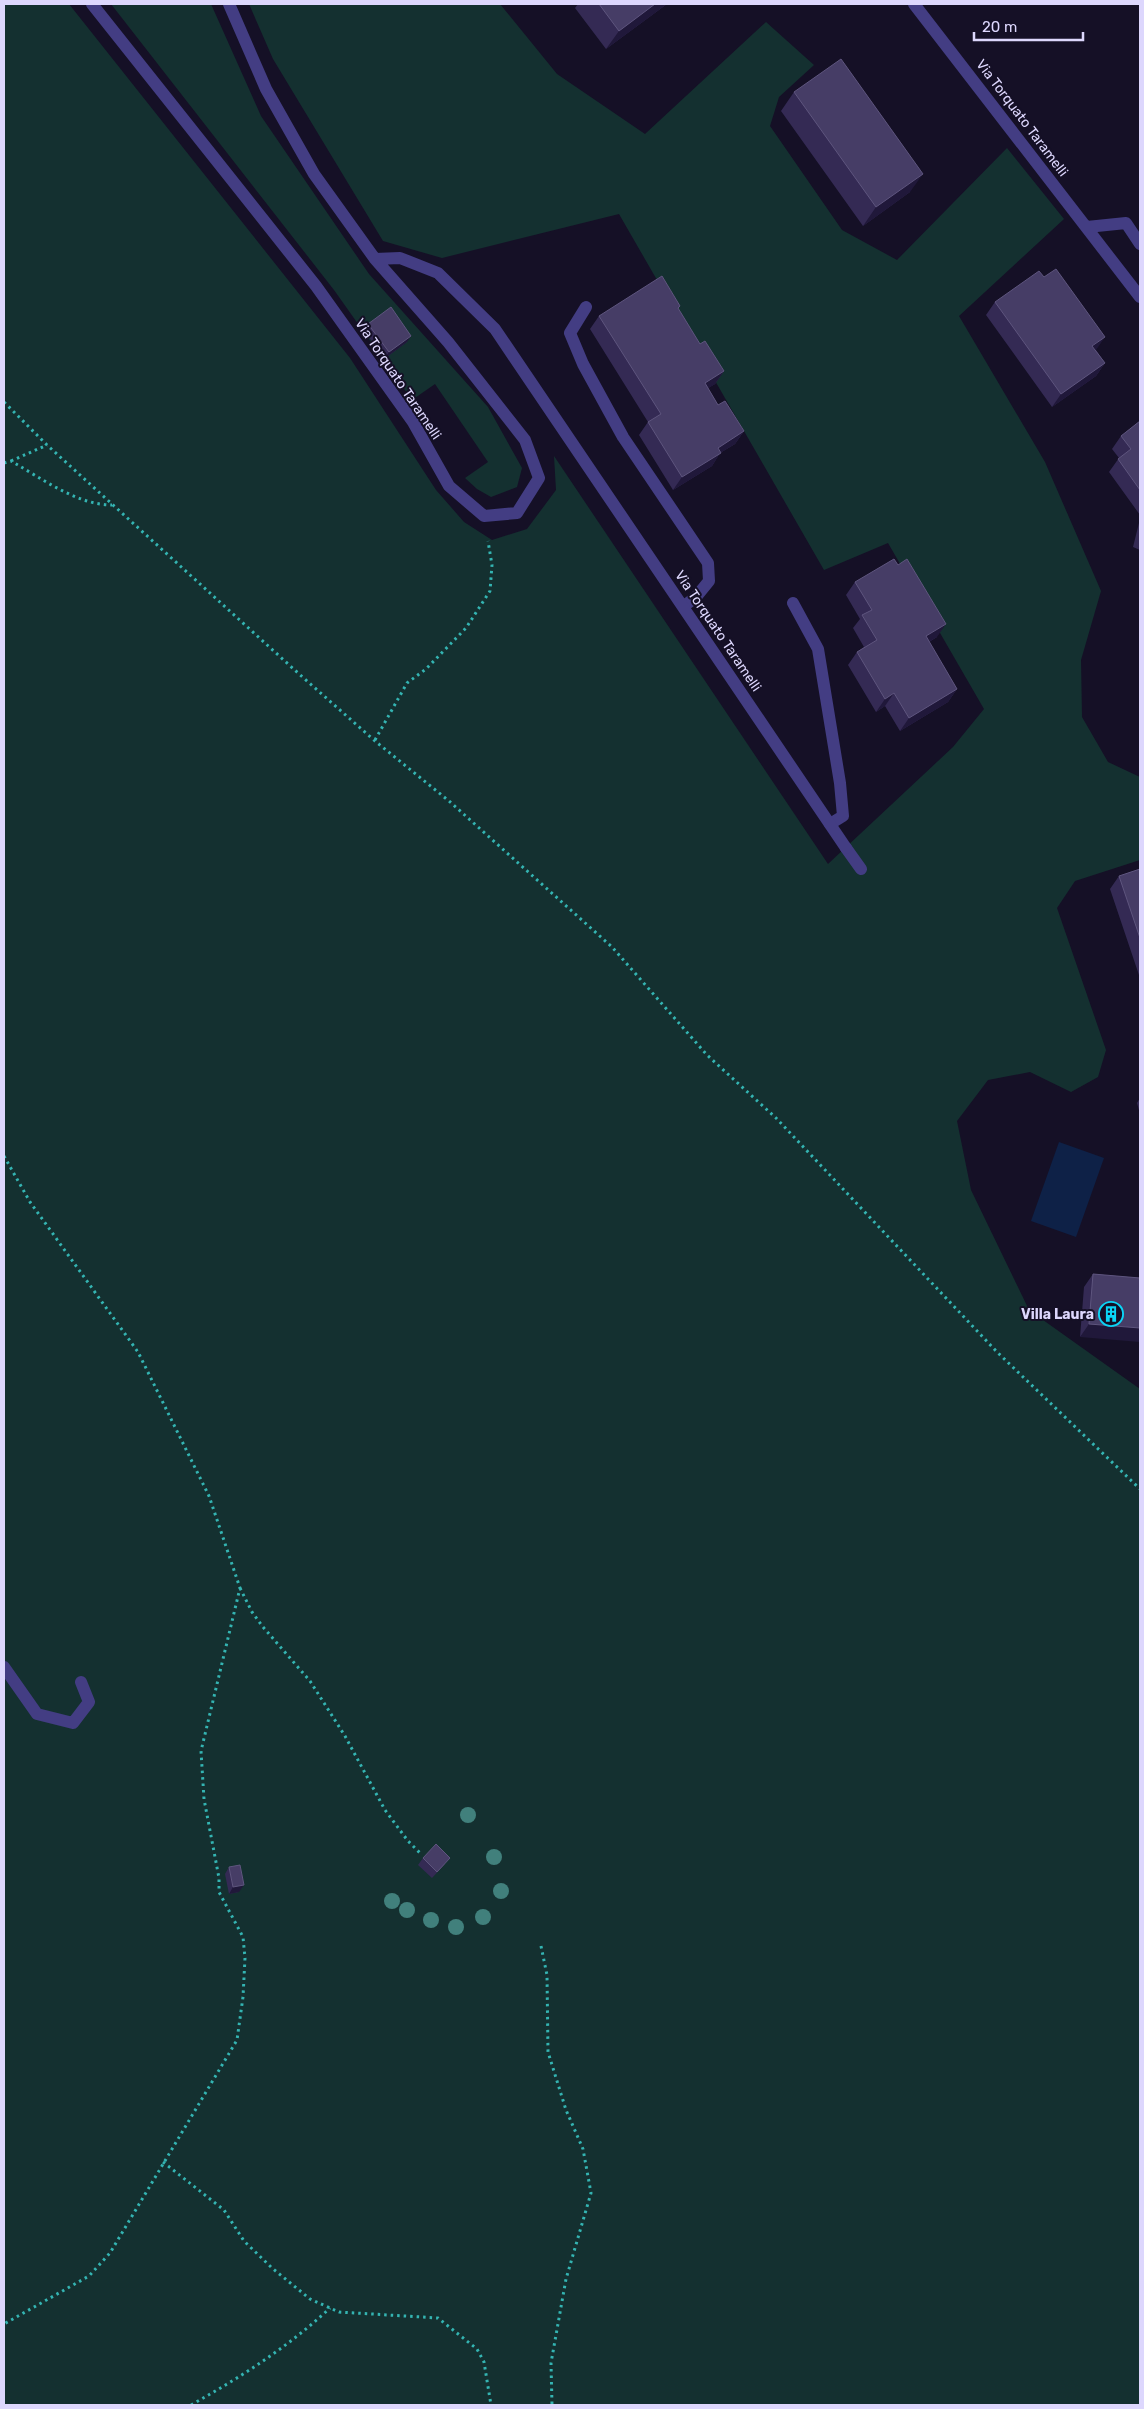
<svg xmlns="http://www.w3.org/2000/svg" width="1144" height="2409" viewBox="0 0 1144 2409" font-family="Rubik,sans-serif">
<rect width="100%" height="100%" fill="#151026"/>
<path fill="#143030" d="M 4,4 L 69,4 L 350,358 L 436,490 L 464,522 L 492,540 L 527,529 L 556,490 L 554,456 L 828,864 L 953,747 L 984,709 L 888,543 L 824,570 L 619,214 L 442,258 L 383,241 L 273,59 L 249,4 L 500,4 L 557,74 L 645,134 L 766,22 L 814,65 L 779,97 L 770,126 L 842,230 L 897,260 L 1007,148 L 1064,219 L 959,316 L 1045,462 L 1101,591 L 1081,660 L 1082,717 L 1108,762 L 1140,777 L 1140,860 L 1075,881 L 1057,908 L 1106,1050 L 1098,1077 L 1071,1092 L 1030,1072 L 988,1080 L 957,1121 L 971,1190 L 1029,1310 L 1140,1389 L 1140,2405 L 4,2405 Z
M 111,4 L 211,4 L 261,116 L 369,274 L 488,407 L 522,468 L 517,487 L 491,497 L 477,489 L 465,478 L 488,462 L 435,384 L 412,400 L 334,290 Z"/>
<path fill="#0e2147" d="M 1059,1142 L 1104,1158 L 1076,1237 L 1031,1221 Z"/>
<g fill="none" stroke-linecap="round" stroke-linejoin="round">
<path stroke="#34b4b2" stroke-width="3" stroke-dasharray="2.5 4" stroke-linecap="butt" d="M 4,402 L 47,445 L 298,673 L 375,741 L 449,801 L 612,947 L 707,1055 L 776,1118 L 997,1352 L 1140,1489
M 11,461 L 47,445
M 4,463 L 11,461 C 41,478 77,505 112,505
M 375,740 L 407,683 L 426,669 L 466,628 L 490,591 L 492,565 L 488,541
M 4,1156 L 30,1202 L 138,1352 L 209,1496 L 240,1588 L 201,1751 L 204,1799 L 219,1878 L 219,1892 L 243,1937 L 245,1958 L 243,1997 L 237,2040 L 110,2253 L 89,2276 L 4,2324
M 240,1588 L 252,1612 L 263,1627 L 310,1681 L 345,1736 L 385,1810 L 408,1841 L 420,1853
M 541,1946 L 547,1975 L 548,2052 L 566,2110 L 583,2149 L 591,2193 L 566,2279 L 551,2363 L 552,2405
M 163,2162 L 224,2210 L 244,2241 L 272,2268 L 310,2299 L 339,2312 L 438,2318 L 477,2349 L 484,2362 L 491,2405
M 191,2405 C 241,2377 288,2347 330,2308"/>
<path stroke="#433d83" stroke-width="12" d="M 586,307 L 570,333 L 583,364 L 623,437 L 708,563 L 709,581 L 696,597 L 684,606
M 793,603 L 818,649 L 840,783 L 843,816 L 830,824
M 846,848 L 861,869
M 4,1667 L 37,1714 L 73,1723 L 89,1702 L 81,1682"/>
<path stroke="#433d83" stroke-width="12" d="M 92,4 L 316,286 L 413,422 L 449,486 L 484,516 L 517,513 L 539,478 L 525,440 L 448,342 L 375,259 L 314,174 L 266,89 L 229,4
M 914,4 L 1140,297
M 1087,227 L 1126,223 L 1140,244
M 375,259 L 400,258 L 438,273 L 495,329 L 846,848"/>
</g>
<g fill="#41807c">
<circle cx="468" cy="1815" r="8"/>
<circle cx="494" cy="1857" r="8"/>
<circle cx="501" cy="1891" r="8"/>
<circle cx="392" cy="1901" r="8"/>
<circle cx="407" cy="1910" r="8"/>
<circle cx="483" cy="1917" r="8"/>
<circle cx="431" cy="1920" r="8"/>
<circle cx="456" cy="1927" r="8"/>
</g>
<path fill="#342a54" d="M 578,4 L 667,4 L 606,49 L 575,8 Z
M 794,92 L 910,192 L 863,226 L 781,111 Z
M 995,302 L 1096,350 L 1105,363 L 1096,376 L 1052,407 L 986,315 Z
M 680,306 L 678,309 L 700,344 L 724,371 L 715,384 L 708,388 L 718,405 L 744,431 L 735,444 L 720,453 L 712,466 L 673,490 L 639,435 L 648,422 L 590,329 L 599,316 Z
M 368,324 L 407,342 L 384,359 L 364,330 Z
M 1140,421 L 1140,515 L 1109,472 L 1119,458 L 1112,449 L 1121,436 Z
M 1140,519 L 1140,550 L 1133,547 Z
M 855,582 L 937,637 L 929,642 L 957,689 L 948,702 L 900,731 L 885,706 L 876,712 L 848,665 L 857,652 L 864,647 L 853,628 L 860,619 L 846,595 Z
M 1140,869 L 1140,978 L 1110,889 L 1119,876 Z
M 1140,1098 L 1140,1114 L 1137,1103 Z
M 1093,1274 L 1140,1278 L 1080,1337 L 1084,1287 Z
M 423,1858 L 445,1864 L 432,1878 L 418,1865 Z
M 229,1867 L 239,1892 L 229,1894 L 225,1874 Z"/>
<path fill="#20183a" d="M 655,4 L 667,4 L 606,49 L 619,31 Z
M 923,174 L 910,192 L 863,226 L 876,207 Z
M 411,336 L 407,342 L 384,359 L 389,352 Z
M 1105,337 L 1096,350 L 1092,346 Z
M 1105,363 L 1096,376 L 1052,407 L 1061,394 Z
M 724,371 L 715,384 L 696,396 L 705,383 Z
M 744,431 L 735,444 L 720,453 L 712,466 L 673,490 L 682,477 L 718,448 Z
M 946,624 L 937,637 L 916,649 L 926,636 Z
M 957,689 L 948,702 L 900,731 L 909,718 Z
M 894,693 L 885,706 L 876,712 L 885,699 Z
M 1089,1324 L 1140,1328 L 1140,1342 L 1080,1337 Z
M 244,1885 L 239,1892 L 229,1894 L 233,1887 Z"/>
<path fill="#463d66" stroke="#5e557e" d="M 599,4 L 655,4 L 619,31 Z
M 841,59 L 923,174 L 876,207 L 794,92 Z
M 1056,269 L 1105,337 L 1092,346 L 1105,363 L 1061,394 L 995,302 L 1039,271 L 1044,277 Z
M 662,276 L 680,306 L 678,308 L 700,344 L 705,341 L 724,371 L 705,383 L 718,405 L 725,401 L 744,431 L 718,448 L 721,453 L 682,477 L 648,422 L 661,414 L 599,316 Z
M 391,307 L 411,336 L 389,352 L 368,324 Z
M 1140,421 L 1140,490 L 1118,459 L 1131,449 L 1121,436 Z
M 894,559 L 898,565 L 907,559 L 946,624 L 926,636 L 957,689 L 909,718 L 894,693 L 885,699 L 857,652 L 877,640 L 862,615 L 872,610 L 855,582 Z
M 1140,869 L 1140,938 L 1119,876 Z
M 1093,1274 L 1140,1278 L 1140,1328 L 1089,1324 Z
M 436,1844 L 450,1858 L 437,1872 L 423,1858 Z
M 240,1865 L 244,1885 L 233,1887 L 229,1867 Z"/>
<defs>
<symbol id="building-ring" viewBox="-11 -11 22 22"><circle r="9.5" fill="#151026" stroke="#0bd5f6" stroke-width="1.5"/><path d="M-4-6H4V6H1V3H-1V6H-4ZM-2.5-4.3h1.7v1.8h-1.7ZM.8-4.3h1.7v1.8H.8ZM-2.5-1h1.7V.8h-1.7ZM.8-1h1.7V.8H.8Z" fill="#0bd5f6"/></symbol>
</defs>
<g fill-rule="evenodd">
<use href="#building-ring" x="1097" y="1300" width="28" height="28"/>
</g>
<g text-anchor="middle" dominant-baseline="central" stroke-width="4" stroke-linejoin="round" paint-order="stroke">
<g font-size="14" fill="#ddd7fd" stroke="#151026">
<text transform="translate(1022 118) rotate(53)">Via Torquato Taramelli</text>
<text transform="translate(398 379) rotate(56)">Via Torquato Taramelli</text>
<text transform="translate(718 631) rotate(56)">Via Torquato Taramelli</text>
</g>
<g font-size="14" font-weight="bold" fill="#ddd7fd" stroke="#151026" text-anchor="end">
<text x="1094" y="1314">Villa Laura</text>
</g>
</g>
<rect width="1144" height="2409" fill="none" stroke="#ddd7fd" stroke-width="10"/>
<path d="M974 32v8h109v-8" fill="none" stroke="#ddd7fd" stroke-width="2.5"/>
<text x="982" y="32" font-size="15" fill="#ddd7fd" stroke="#151026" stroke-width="4" paint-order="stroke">20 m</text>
</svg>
